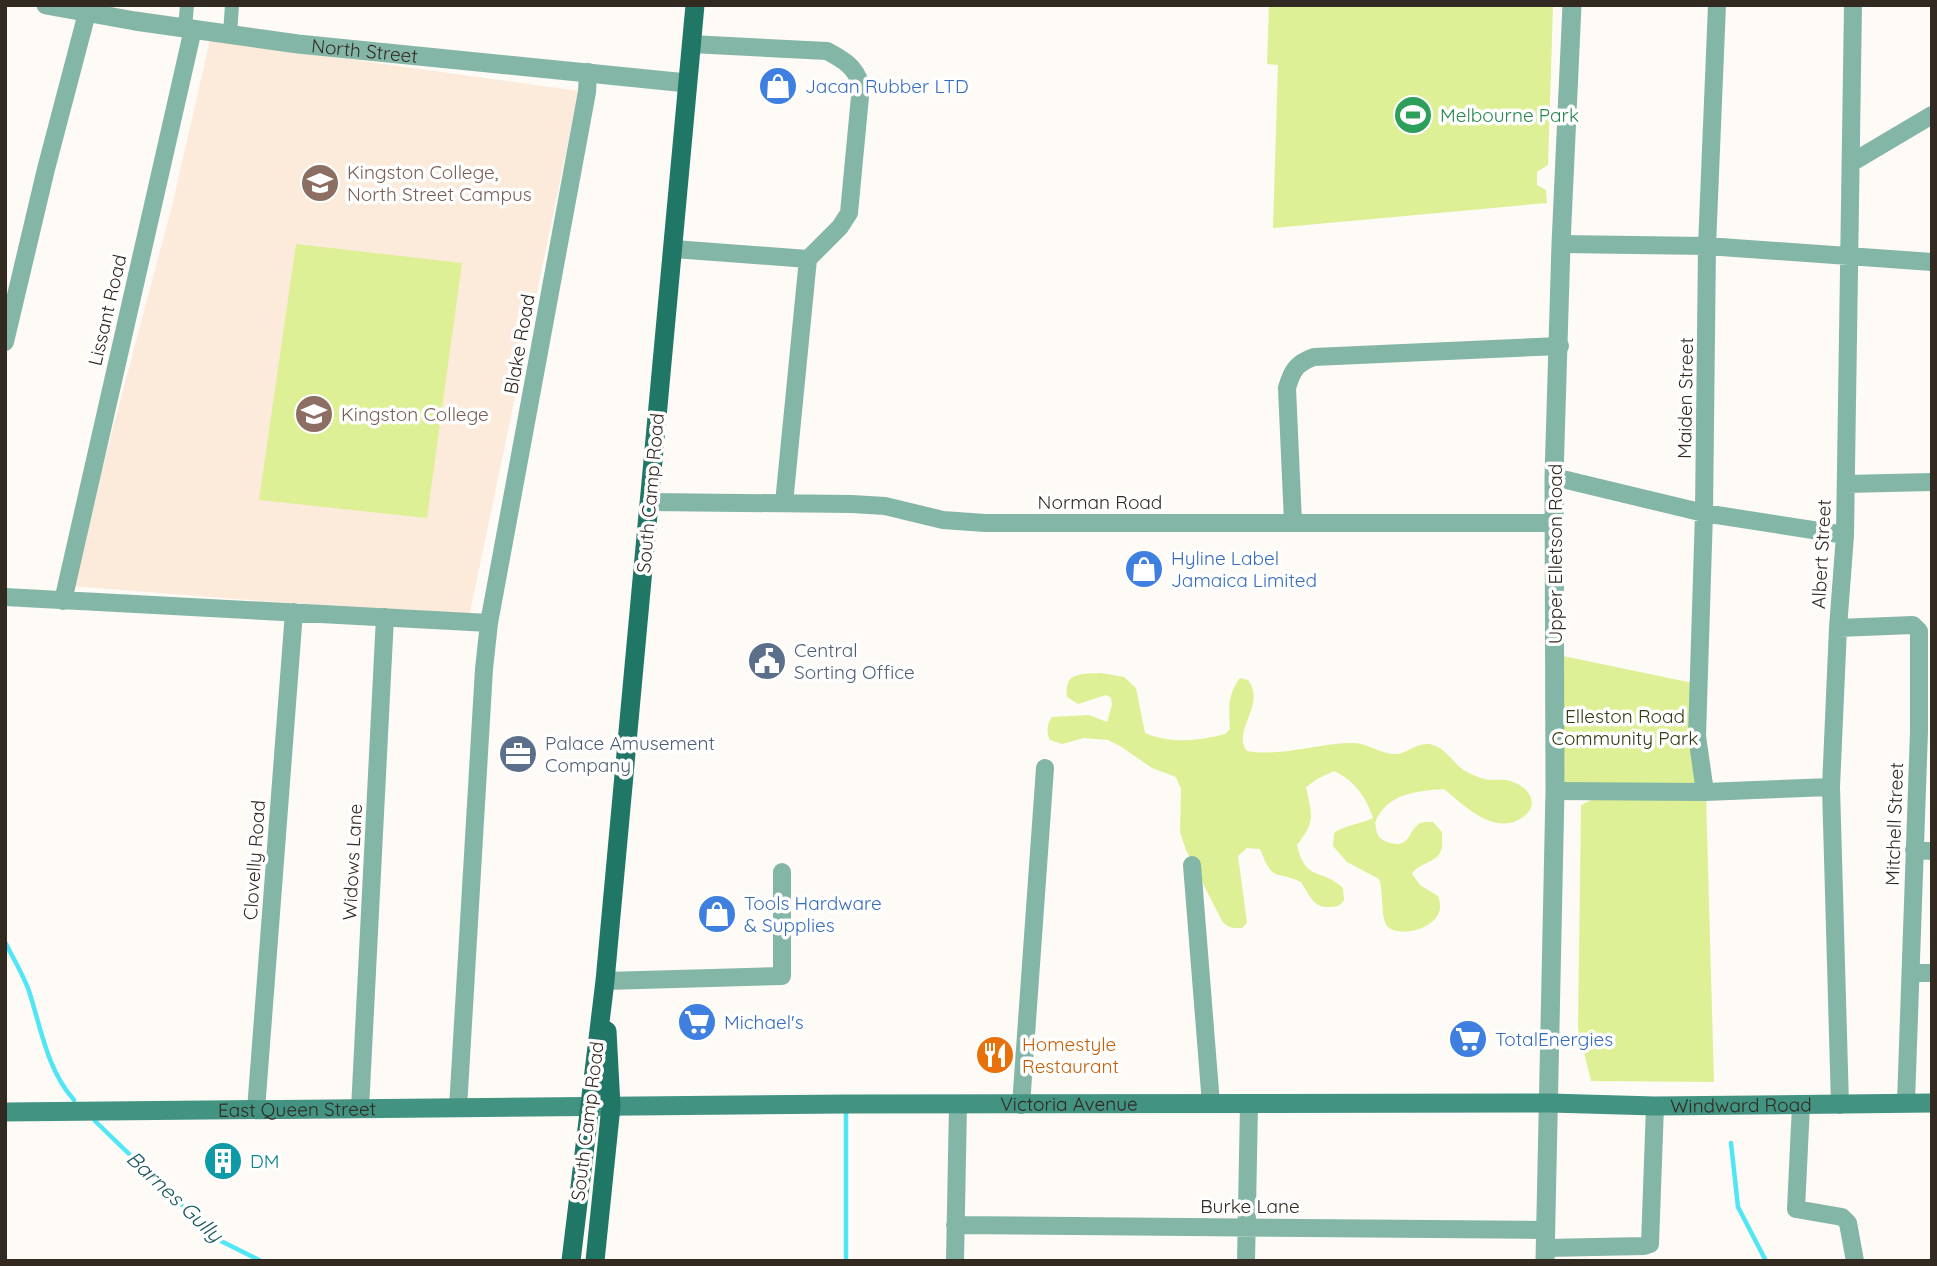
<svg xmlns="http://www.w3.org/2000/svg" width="1937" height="1266" viewBox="0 0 1937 1266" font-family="Quicksand,sans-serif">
<rect width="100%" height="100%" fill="#fefaf5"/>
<path fill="#fceada" d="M 210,40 L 579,91 L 469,617 L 71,586 L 172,206 Z"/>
<path fill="#def095" d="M 1269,5 L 1553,5 L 1548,165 L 1537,172 L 1537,185 L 1546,190 L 1547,203 L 1273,228 L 1278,65 L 1267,64 Z
M 296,244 L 462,263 L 427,518 L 259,500 Z
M 1563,656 L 1693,683 L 1699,778 L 1693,784 L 1563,785 Z
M 1101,673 L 1124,677 L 1136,688 L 1145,733 C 1170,744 1199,741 1225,734 L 1230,729 C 1229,709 1227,695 1240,678 L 1248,680 C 1267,705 1231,731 1247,751 C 1283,757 1318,743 1353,743 C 1368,743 1380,754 1394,754 C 1408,754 1415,743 1429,744 C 1446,746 1453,765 1467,772 C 1475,776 1484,780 1492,780 C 1500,780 1506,779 1513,782 C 1530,788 1540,805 1523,817 C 1495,837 1465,806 1444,789 C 1418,791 1386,793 1375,823 C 1377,835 1378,840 1391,843 C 1395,844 1398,845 1402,843 C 1414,838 1410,819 1433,822 L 1442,832 C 1442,837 1443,846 1441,851 C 1436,863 1418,863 1412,874 L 1420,885 L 1438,896 C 1451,927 1400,939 1388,927 C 1380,919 1384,892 1379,879 L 1347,862 L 1333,846 L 1334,833 C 1345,825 1361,824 1373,818 C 1366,797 1355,781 1334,771 L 1317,779 L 1306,787 C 1312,817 1316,820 1297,845 C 1305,882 1322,868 1343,888 L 1344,900 C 1340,906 1337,907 1329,907 C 1313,908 1309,894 1301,882 C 1273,869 1274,884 1260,849 L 1247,848 L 1238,856 L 1247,923 L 1242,928 C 1233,928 1227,928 1222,921 L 1186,850 L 1180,832 L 1181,789 L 1176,777 L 1152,768 L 1120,746 L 1108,740 L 1084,738 L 1062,744 L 1050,740 C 1046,732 1047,724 1052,717 L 1089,715 L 1107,722 L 1112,705 L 1111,698 L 1106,695 L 1078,704 L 1067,697 C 1064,672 1080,674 1101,673 Z
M 1706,794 L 1714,1082 L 1591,1081 L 1578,1028 L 1581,805 L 1595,798 Z"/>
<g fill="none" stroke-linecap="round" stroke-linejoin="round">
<path stroke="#50e6f4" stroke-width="4.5" d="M 5,942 C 13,958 23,974 29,991 C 41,1028 47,1070 74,1100
M 846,1108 L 846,1261
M 95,1121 L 217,1239 L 261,1261
M 1731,1143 L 1738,1207 L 1766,1261"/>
<path stroke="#84b6a8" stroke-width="14" d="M 185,28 L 187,5
M 230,34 L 232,5"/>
<path stroke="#84b6a8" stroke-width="18" d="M 691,44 L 827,51 C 844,60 856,67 861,86 L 849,213 L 840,227 L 808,259
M 1851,163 L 1932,115
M 1561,244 L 1707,246 L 1932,262
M 674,249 L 808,259 L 784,503
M 5,342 L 46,169 L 87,13
M 1554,477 L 1704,513 L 1845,535
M 1846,484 L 1932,482
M 649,502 L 852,504 L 885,506 L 943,520 L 985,523 L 1554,523
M 1293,522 L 1287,388 C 1292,370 1297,363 1314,357 L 1560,346
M 5,597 L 489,623
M 63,601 L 193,29
M 1838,628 L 1913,625 L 1919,631 L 1919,732 L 1906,1102
M 1555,791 L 1705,792 L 1831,787
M 1705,792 L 1697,736 L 1704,513 L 1707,246 L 1717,5
M 1914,850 L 1932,851
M 1192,865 L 1211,1104
M 1911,973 L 1932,973
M 605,981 L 782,976 L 782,872
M 1021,1105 L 1045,768
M 1801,1105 L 1796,1209 L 1842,1217 L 1848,1223 L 1855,1261
M 1840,1105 L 1831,787 L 1838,628 L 1845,535 L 1853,5
M 458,1108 L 484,669 L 489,623 L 587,92 L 588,72
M 360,1109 L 385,617
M 256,1110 L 294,612
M 955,1225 L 1545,1230
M 1545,1248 L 1644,1246 L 1650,1244 L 1655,1106
M 955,1261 L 958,1105
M 1246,1261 L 1249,1104"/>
<g stroke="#84b6a8" stroke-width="19">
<path id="s1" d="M 46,5 L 135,21 L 298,44 L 687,83"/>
<path d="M 1545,1261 L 1555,791 L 1554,477 L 1561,244 L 1572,5"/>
</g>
<path stroke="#429381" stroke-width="19" id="s2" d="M 5,1112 L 846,1104 L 1550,1103 L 1655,1106 L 1932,1103"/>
<path stroke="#207765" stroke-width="19" d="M 571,1261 L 605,981 L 695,5
M 595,1261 L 611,1106 L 607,1031"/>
</g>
<defs>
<symbol id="shop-disc" viewBox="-11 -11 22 22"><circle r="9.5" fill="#3f7fe0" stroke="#fff"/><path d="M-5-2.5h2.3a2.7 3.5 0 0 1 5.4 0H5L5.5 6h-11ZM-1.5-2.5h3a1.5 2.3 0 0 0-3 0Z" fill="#fff"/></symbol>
<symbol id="stadium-disc" viewBox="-11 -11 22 22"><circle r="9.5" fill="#2e9e5b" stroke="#fff"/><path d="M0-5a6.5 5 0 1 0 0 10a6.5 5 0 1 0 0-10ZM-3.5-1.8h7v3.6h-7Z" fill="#fff"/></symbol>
<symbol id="school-disc" viewBox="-11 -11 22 22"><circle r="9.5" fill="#8d6e63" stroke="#fff"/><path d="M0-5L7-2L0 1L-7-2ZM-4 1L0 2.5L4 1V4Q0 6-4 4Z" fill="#fff"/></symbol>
<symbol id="civic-disc" viewBox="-11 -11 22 22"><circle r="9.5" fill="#5c6f8a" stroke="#fff"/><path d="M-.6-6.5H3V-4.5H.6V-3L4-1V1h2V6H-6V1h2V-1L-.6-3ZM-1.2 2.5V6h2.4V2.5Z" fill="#fff"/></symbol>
<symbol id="office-disc" viewBox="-11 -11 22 22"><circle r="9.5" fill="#5c6f8a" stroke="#fff"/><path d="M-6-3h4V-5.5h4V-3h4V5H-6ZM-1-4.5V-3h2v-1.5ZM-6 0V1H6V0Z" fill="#fff"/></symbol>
<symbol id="supermarket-disc" viewBox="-11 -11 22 22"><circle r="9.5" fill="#3f7fe0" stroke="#fff"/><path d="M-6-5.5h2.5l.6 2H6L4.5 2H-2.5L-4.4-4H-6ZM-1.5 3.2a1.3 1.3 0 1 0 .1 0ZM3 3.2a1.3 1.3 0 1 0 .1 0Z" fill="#fff"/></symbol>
<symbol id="restaurant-disc" viewBox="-11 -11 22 22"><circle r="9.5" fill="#e8710a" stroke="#fff"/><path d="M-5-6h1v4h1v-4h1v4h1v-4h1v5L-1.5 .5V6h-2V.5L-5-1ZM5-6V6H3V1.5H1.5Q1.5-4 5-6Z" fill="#fff"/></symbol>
<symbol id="building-disc" viewBox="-11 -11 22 22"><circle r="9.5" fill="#0f9aa8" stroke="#fff"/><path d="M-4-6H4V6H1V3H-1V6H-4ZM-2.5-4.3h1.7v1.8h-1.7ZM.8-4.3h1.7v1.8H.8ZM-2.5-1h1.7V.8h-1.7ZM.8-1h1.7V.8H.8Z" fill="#fff"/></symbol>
</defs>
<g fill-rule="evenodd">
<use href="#shop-disc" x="756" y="64" width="44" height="44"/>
<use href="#stadium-disc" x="1391" y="93" width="44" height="44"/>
<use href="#school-disc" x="298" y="161" width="44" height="44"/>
<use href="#school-disc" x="292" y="392" width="44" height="44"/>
<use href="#shop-disc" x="1122" y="547" width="44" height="44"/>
<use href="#civic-disc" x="745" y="639" width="44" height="44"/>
<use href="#office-disc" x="496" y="732" width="44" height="44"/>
<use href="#shop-disc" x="695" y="892" width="44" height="44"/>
<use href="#supermarket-disc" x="675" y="1000" width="44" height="44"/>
<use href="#supermarket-disc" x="1446" y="1017" width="44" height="44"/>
<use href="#restaurant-disc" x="973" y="1033" width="44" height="44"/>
<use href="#building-disc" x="201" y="1139" width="44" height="44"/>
</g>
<g text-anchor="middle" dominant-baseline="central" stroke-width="7" stroke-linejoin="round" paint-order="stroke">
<g font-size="19" fill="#322921" stroke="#fff">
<text stroke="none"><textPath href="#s1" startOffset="322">North Street</textPath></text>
<text transform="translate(107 310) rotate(-77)">Lissant Road</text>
<text transform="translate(519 344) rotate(-80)">Blake Road</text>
<text transform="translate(1685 398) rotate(-89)">Maiden Street</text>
<text transform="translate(650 493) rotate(-85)">South Camp Road</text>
<text x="1100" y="502">Norman Road</text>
<text transform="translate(1555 554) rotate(-90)">Upper Elletson Road</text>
<text transform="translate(1821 554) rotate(-87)">Albert Street</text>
<text transform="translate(1894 824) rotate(-88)">Mitchell Street</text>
<text transform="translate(254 860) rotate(-86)">Clovelly Road</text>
<text transform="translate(352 862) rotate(-87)">Widows Lane</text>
<text stroke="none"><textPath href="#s2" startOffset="1064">Victoria Avenue</textPath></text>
<text stroke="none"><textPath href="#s2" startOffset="1736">Windward Road</textPath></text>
<text stroke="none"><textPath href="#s2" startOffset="292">East Queen Street</textPath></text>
<text transform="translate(587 1121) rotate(-83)">South Camp Road</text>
<text x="1250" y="1206">Burke Lane</text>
</g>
<g font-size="19" fill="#366cbe" stroke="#fff" text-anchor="start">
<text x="805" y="86">Jacan Rubber LTD</text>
<text x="1171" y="558">Hyline Label<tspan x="1171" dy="22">Jamaica Limited</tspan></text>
<text x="744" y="903">Tools Hardware<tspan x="744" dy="22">&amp; Supplies</tspan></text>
<text x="724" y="1022">Michael's</text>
<text x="1495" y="1039">TotalEnergies</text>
</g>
<g font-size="19" fill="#27864d" stroke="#fff" text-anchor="start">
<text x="1440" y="115">Melbourne Park</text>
</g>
<g font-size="19" fill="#785e54" stroke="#fff" text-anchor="start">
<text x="347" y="172">Kingston College,<tspan x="347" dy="22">North Street Campus</tspan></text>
<text x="341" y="414">Kingston College</text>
</g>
<g font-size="19" fill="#4e5e75" stroke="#fff" text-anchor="start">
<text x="794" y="650">Central<tspan x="794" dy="22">Sorting Office</tspan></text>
<text x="545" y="743">Palace Amusement<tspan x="545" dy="22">Company</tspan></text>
</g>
<g font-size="19" fill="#32390f" stroke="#fff">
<text x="1625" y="716">Elleston Road<tspan x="1625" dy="22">Community Park</tspan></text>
</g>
<g font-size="19" fill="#c56008" stroke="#fff" text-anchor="start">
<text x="1022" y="1044">Homestyle<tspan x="1022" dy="22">Restaurant</tspan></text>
</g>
<g font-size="19" fill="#0d838f" stroke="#fff" text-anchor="start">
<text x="250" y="1161">DM</text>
</g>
<g font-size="21" font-style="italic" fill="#1b595f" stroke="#fff">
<text transform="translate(175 1196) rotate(43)">Barnes Gully</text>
</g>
</g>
<rect width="1937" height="1266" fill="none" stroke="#322921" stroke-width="14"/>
</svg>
